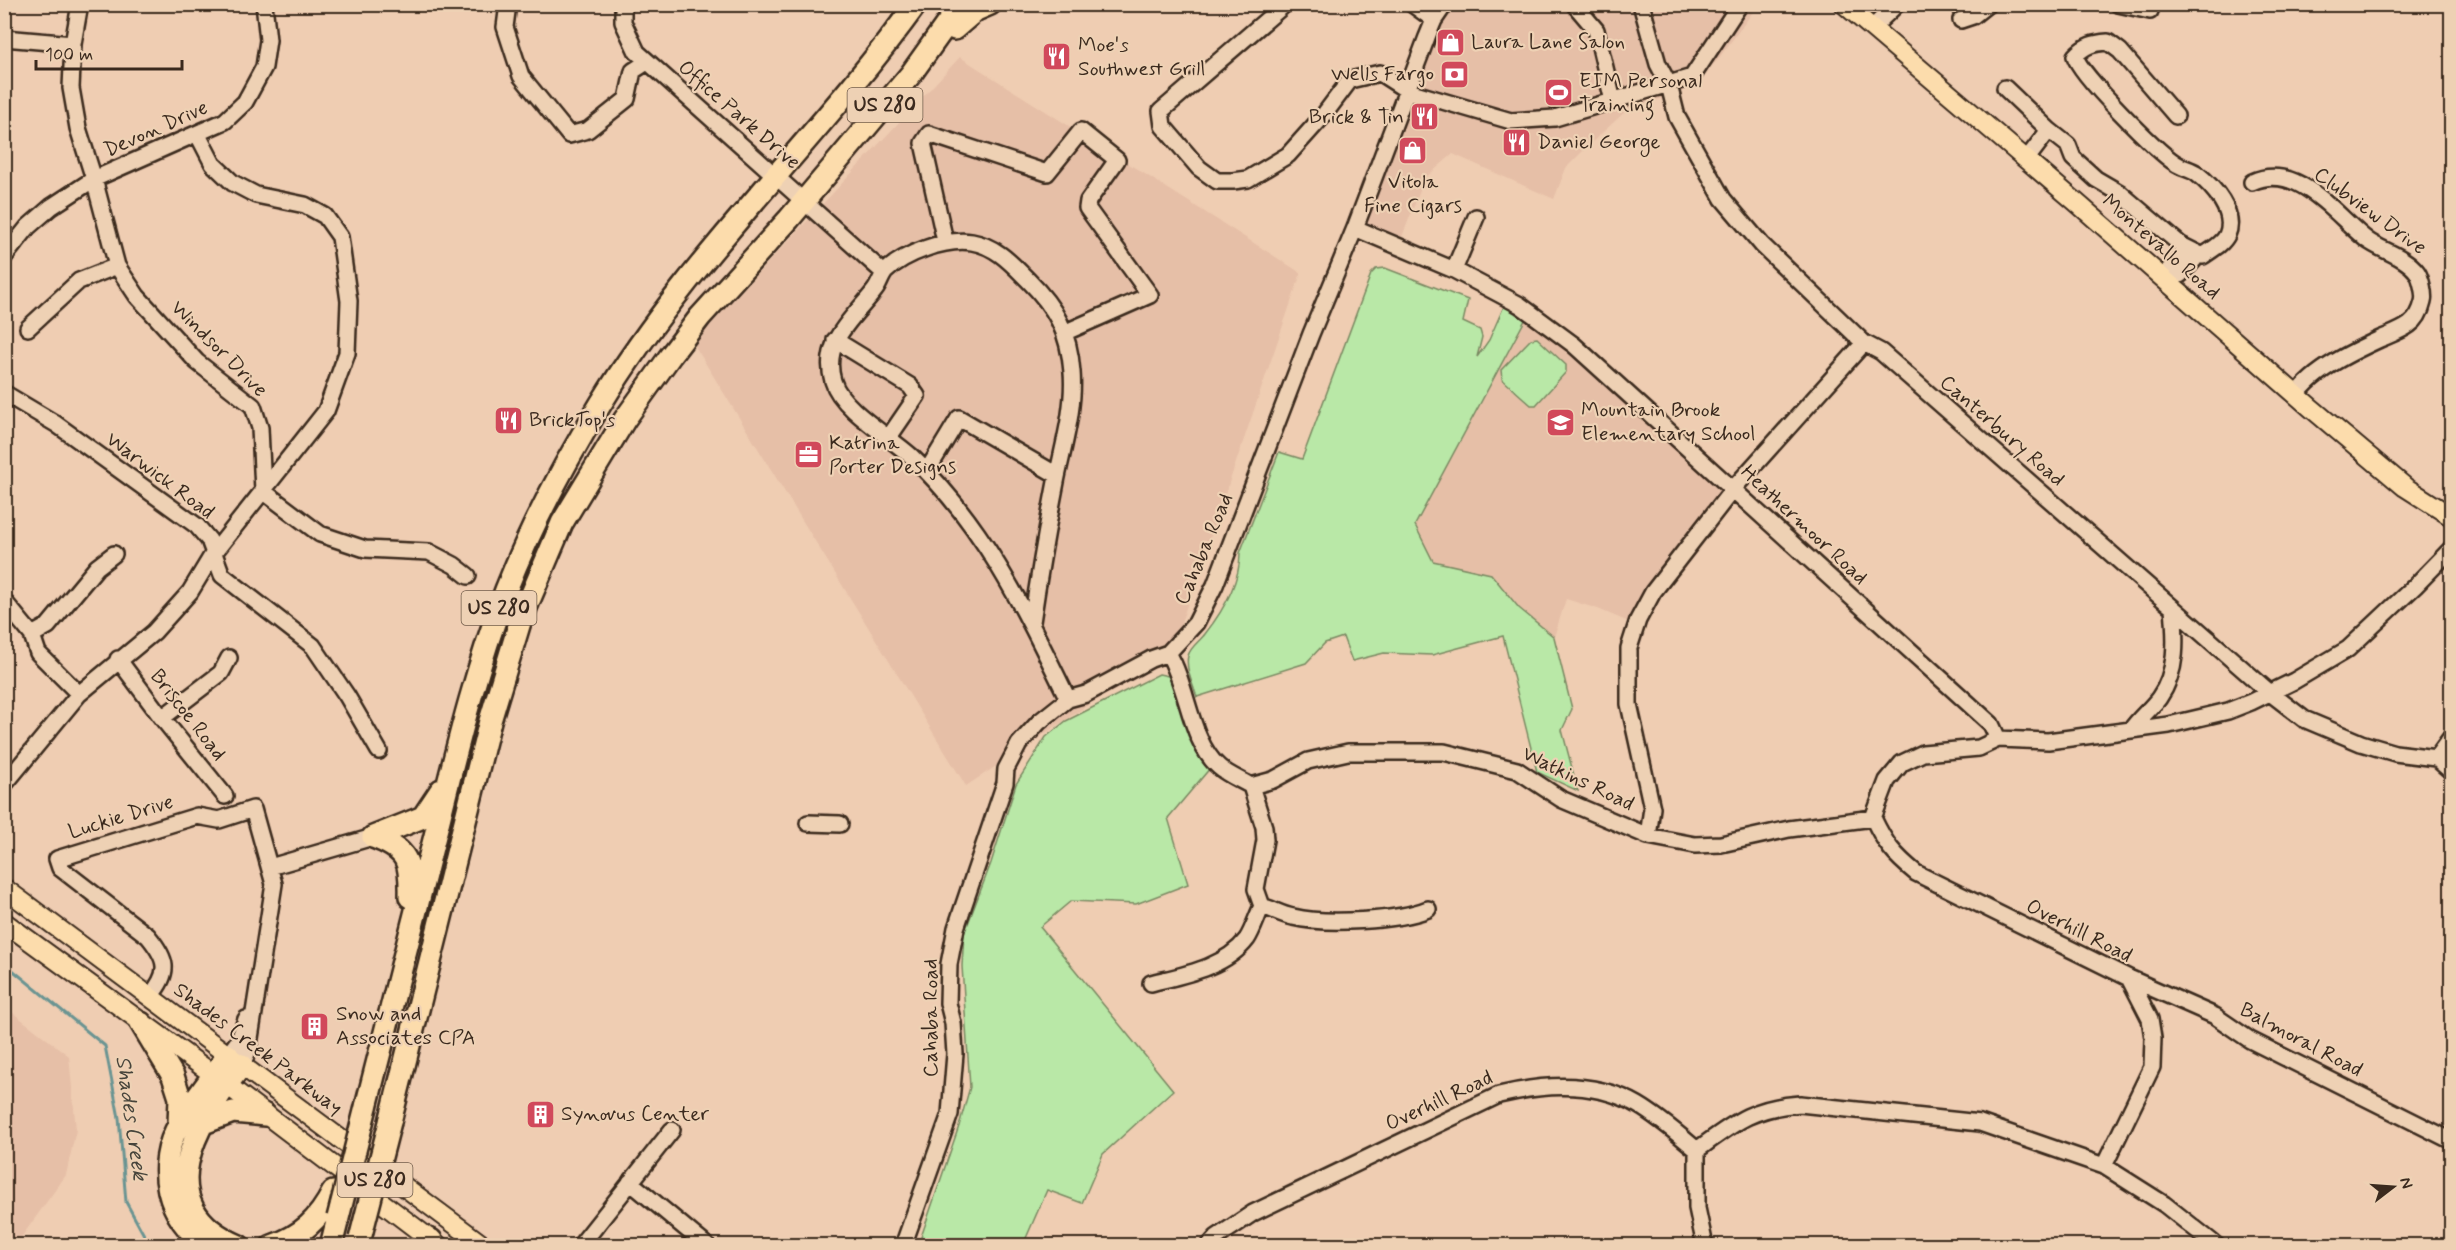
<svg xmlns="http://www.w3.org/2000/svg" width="2456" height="1250" viewBox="0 0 2456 1250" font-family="Mynerve,sans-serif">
<rect width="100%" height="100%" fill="#efcdb2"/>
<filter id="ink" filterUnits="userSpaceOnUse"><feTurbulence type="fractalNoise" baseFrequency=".0167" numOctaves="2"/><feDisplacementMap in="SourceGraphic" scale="12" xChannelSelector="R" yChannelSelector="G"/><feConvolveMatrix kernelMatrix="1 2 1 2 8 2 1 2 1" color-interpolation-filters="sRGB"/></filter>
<g filter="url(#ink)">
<path fill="#e6bfa7" d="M 1445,5 L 1758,5 L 1716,62 L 1683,91 L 1626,111 L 1591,143 L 1566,168 L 1554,199 L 1453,154 L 1425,178 L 1398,247 L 1355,228 Z
M 960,57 L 1301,273 L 1172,649 L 966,786 L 693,343 Z
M 1525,320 L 1578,360 L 1722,485 L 1720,498 L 1663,564 L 1637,607 L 1631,623 L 1598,609 L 1566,599 L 1554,637 L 1519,608 L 1491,574 L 1433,561 L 1415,525 Z
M 4,1006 L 69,1056 L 76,1130 L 66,1175 L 15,1246 L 4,1245 Z"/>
<path fill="#b9e8a7" stroke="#7a8962" stroke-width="1.5" d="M 1385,268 L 1468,300 L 1463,322 L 1480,330 L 1482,337 L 1477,357 L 1489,340 L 1504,306 L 1525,320 L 1415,525 L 1433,561 L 1491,574 L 1519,608 L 1554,637 L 1572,709 L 1562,730 L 1578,791 L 1537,772 L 1503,636 L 1432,655 L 1384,653 L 1352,661 L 1343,637 L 1325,643 L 1306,663 L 1197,697 C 1193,685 1185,668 1188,656 C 1190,647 1200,641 1205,634 C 1223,611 1240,582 1240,553 L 1279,452 L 1302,459 L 1371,274 L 1376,269 Z
M 1537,338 L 1566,365 L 1566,372 L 1536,405 L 1531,405 L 1502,379 L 1501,370 L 1531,339 Z
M 1159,674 L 1173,677 L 1211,767 L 1168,818 L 1188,884 L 1136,904 L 1071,901 L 1040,927 L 1173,1090 L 1103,1154 L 1082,1203 L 1047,1190 L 1023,1245 L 918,1246 L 959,1126 L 970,1087 L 962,966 L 964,934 L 991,863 L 1016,784 L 1046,737 L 1066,721 Z"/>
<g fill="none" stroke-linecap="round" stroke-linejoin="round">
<path stroke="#6a9492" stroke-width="3" d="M 4,963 L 105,1046 L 119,1118 L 126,1202 L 150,1246"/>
<defs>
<path id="minor" d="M 80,4 L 73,44 L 71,88 L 78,128 L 94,179 L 117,266 L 137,296 L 197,362 L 253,406 L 260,428 L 263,491
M 508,4 L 505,27 L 521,76 L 569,135 L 588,130 L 627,99 L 633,71 L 647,62
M 623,4 L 623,22 L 637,52 L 884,273
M 1285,4 L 1161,111 L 1163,126 L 1199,168 L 1217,181 L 1233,181 L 1248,179 L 1288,155 L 1323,116 L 1350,80 L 1380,73 L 1408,91 L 1511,121 L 1555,118 L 1692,77 L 1740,4
M 1412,4 L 1434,20
M 1574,4 L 1596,30 L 1613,101
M 1641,4 L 1658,64 L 1669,85 L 1677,117 L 1723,199 L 1762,245 L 1864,343 L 1881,352 L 2269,692 L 2304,719 L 2361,743 L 2395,753 L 2436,758 L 2452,772
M 2118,4 L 2150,11
M 1961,20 L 1973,16 L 1988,4
M 1872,28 L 1897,4
M 4,38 L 73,44
M 2005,88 L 2049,130 L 2026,160
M 2049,130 L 2068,145 L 2073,158 L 2096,179 L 2120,193 L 2181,245 L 2203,256 C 2211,250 2223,244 2227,235 C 2237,213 2213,186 2196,173 C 2190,169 2182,168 2175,163 C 2157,151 2080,75 2075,56 C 2085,45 2094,43 2108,42 L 2120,51 L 2176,116
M 2252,182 C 2298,161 2335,215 2367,240 C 2382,251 2405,256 2417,272 C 2421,278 2425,295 2423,302 C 2421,311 2416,320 2409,325 C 2401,331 2389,335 2380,339 C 2354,351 2313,370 2297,395
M 1355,228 L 1454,270 L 1520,305 L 1574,345 L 1991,724 L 1998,739
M 945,241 L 923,143 L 929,134 L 1047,173 L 1081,131 L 1117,160 L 1088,201 L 1087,208 L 1150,295 L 1066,332
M 2191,251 L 2194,260 L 2180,275 L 2172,276 L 2170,268 L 2183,253 Z
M 4,257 L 28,227 L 51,207 L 94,179 L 225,121 L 245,102 L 264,67 L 268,40 L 264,4
M 1454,270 L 1476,217
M 28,328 L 79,281 L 117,266
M 835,340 L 910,386 L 917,396 L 889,437
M 4,393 L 56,424 L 197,526 L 209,540 L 222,575 L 313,646 L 347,696 L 379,751
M 927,471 L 959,418 L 1057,475
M 263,491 L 320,534 L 365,549 L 429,552 L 454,565 L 468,576
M 4,601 L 32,635 L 38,653 L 79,694
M 1032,622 C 1039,575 1047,528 1056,482 C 1063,447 1075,408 1072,372 C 1069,332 1056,308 1028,280 C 1012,264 996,246 972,242 C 946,238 904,253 885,272 C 881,277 879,285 875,290 C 854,318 821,341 833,381 C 841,409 889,436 911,456 C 984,524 1025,611 1068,699
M 32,635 L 48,626 L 97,567 L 114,554
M 1168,653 C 1188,686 1190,742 1219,767 C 1228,775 1241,780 1251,786 L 1273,780 L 1308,761 L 1348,752 L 1444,752 L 1517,770 L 1561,799 L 1648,836 L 1695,845 L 1721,844 L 1789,829 L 1873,818
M 118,659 L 162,718 L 225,796
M 162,718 L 221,673 L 229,658
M 2131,730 C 2139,718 2150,710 2159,698 C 2178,671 2176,640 2173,608
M 2436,758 L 2452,736
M 4,785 L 79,694 L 154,632 L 190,592 L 213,554 L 326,411 L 347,353 L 349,301 L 340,237 L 325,216 L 305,205 L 256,195 L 233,183 L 213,164 L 198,135
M 1251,786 L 1264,827 L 1265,840 L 1256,889 L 1262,906 C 1272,909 1282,915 1293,917 C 1325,925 1399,921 1428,909
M 808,823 L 840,824
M 1648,836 L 1652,808 L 1629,704 L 1629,648 L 1638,620 L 1653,592 L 1733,489 L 1864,343
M 270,867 L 373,837
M 2129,978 L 2215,1016 L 2250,1040 L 2452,1141
M 1151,983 C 1183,975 1225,968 1247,939 C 1253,930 1257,916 1262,906
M 150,996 C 171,972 167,959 148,936 L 60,868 L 57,859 L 197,816 L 219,820 L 253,809 L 274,884 L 248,1051 L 242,1065
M 228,1055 L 239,1040 L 246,1019
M 1697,1150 C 1734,1123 1753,1107 1800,1104 L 1980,1123 L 2104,1166 L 2164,1204 L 2217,1246
M 1697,1150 L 1697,1208 L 1705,1246
M 2104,1166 L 2152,1067 L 2153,1038 L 2150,1019 L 2129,978 L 1916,873 C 1893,854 1886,845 1873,818 L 1887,781 L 1902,763 L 1923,753 L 1979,748 L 1998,739 L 2048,741 L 2169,725 L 2228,711 L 2251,702 L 2294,681 L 2348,649 L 2415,586 L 2452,548
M 630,1182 L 707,1246
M 580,1246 L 672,1130
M 903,1246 L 950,1114 L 955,1054 L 953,1023 L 948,1003 L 949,964 L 956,928 L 1005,783 L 1006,769 L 1019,744 L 1039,722 L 1068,699 L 1086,694 L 1151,659 L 1168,653 L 1196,623 L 1215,585 L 1311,334 L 1355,228 L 1427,37 L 1434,20 L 1445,4
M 1209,1246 L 1217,1237 L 1253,1213 L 1499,1095 C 1544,1084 1596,1081 1638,1105 C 1660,1118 1678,1134 1697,1150"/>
<path id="major" d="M 1844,4 L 2076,202 L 2310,407 L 2405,487 L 2452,517
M 4,888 L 484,1246
M 4,922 L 214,1075 L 439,1246"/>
<path id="highway" d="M 954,29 L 976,10 L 990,4
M 373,837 C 408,850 411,861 410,897
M 373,837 L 423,817 L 441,790
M 141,1023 L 173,1076 L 180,1098 L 179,1124
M 366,1107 C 390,1012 414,916 439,820 C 458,743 477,665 506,590 C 531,526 564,464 600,405 C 689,258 816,142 916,4
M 390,1122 L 490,721 L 520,622 L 562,523 L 625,419 L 671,355 L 700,317 L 789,219 L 911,74 L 961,4
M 201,1124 L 233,1112 L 265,1115
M 431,1240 L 435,1246
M 208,1246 C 167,1219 154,1166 180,1123 C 194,1100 212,1078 228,1055
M 239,1246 C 144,1206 197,1121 242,1065
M 272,1246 C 301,1236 319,1220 333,1192
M 331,1246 L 338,1218"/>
</defs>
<use href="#minor" stroke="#3b2a1e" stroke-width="20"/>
<use href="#major" stroke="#3b2a1e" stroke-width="22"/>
<use href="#highway" stroke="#3b2a1e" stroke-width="26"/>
<use href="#minor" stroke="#eed1b4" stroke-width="15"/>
<use href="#major" stroke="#fcdcac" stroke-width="18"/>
<use href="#highway" stroke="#fcdcac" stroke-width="21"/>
<defs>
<path id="highway-bridge" d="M 338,1218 L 366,1107
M 360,1239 L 390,1122"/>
</defs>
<use href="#highway-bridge" stroke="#3b2a1e" stroke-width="26" stroke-linecap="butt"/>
<use href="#highway-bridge" stroke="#fcdcac" stroke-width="21"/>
</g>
</g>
<defs>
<symbol id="shop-square" viewBox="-11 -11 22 22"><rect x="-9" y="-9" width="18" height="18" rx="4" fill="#d1495b" stroke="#eed1b4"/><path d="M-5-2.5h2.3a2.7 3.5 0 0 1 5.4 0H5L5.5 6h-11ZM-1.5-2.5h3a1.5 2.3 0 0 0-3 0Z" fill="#fff"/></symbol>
<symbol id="restaurant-square" viewBox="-11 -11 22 22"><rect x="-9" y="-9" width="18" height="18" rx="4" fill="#d1495b" stroke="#eed1b4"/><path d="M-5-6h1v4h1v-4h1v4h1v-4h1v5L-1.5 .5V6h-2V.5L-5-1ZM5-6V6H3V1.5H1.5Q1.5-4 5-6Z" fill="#fff"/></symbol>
<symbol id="bank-square" viewBox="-11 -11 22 22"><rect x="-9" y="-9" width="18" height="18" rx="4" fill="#d1495b" stroke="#eed1b4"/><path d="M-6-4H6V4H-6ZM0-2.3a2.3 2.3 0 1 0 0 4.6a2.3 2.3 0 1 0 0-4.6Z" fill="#fff"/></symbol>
<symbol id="stadium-square" viewBox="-11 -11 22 22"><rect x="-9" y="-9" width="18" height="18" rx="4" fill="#d1495b" stroke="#eed1b4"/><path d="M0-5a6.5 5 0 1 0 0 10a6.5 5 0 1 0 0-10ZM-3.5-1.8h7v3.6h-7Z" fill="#fff"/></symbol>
<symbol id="school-square" viewBox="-11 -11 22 22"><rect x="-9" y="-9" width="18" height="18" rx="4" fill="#d1495b" stroke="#eed1b4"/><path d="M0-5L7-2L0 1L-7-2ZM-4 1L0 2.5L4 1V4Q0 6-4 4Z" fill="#fff"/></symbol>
<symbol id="office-square" viewBox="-11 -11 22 22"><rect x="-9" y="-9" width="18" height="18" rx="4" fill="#d1495b" stroke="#eed1b4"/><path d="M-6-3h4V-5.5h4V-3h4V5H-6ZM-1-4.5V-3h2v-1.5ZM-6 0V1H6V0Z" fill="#fff"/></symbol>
<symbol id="building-square" viewBox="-11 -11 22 22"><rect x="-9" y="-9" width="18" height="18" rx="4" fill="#d1495b" stroke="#eed1b4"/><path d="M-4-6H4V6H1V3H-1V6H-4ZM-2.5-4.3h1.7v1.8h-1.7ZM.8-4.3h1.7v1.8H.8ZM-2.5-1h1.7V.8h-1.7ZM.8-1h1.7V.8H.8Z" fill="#fff"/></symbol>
</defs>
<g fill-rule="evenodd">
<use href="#shop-square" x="1434" y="26" width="33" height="33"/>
<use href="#restaurant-square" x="1040" y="40" width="33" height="33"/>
<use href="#bank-square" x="1438" y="58" width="33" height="33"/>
<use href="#stadium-square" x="1542" y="76" width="33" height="33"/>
<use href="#restaurant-square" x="1408" y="100" width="33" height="33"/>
<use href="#restaurant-square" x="1500" y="126" width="33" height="33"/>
<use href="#shop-square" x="1396" y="134" width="33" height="33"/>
<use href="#restaurant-square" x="492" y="404" width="33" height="33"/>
<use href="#school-square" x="1544" y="406" width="33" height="33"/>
<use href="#office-square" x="792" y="438" width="33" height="33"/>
<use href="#building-square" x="298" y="1010" width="33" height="33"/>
<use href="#building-square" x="524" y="1098" width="33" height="33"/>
</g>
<g text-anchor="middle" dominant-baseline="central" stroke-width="4.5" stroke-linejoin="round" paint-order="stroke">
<g fill="#eed1b4" stroke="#715c4b" stroke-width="1.5">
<rect x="847.5" y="88" width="75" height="34" rx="4.5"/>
<rect x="461.5" y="591" width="75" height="34" rx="4.5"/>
<rect x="337.5" y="1163" width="75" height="34" rx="4.5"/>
</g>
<g font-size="20" font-weight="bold" fill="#3b2a1e">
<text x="885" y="105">US 280</text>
<text x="499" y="608">US 280</text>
<text x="375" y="1180">US 280</text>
</g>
<g font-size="21" fill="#3b2a1e" stroke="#eed1b4" text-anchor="start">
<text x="1471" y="42">Laura Lane Salon</text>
<text x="1078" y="45">Moe's<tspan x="1078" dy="24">Southwest Grill</tspan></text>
<text x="1434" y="74" text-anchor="end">Wells Fargo</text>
<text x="1579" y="81">EIM Personal<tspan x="1579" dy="24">Training</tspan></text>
<text x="1404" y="117" text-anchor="end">Brick &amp; Tin</text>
<text x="1537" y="142">Daniel George</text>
<text x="1413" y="182" text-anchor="middle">Vitola<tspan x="1413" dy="24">Fine Cigars</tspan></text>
<text x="1581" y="410">Mountain Brook<tspan x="1581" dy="24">Elementary School</tspan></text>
<text x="529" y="420">BrickTop's</text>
<text x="829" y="443">Katrina<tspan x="829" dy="24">Porter Designs</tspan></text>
<text x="336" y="1014">Snow and<tspan x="336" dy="24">Associates CPA</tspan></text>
<text x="561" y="1114">Synovus Center</text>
</g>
<g font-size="21" fill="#3b2a1e" stroke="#eed1b4">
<text transform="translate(739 115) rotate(41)">Office Park Drive</text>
<text transform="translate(156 129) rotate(-24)">Devon Drive</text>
<text transform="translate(2370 211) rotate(36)">Clubview Drive</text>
<text transform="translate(2161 247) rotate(41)">Montevallo Road</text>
<text transform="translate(219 349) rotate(45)">Windsor Drive</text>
<text transform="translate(2002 431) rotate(41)">Canterbury Road</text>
<text transform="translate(160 476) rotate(37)">Warwick Road</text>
<text transform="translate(1804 525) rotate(43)">Heathermoor Road</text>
<text transform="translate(1204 549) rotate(-67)">Cahaba Road</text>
<text transform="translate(188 715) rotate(52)">Briscoe Road</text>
<text transform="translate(1578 779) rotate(26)">Watkins Road</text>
<text transform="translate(121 817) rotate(-17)">Luckie Drive</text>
<text transform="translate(2079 931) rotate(27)">Overhill Road</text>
<text transform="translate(931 1018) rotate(-90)">Cahaba Road</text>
<text transform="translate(2301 1040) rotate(28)">Balmoral Road</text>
<text transform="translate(258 1049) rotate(37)">Shades Creek Parkway</text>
<text transform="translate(1439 1101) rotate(-25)">Overhill Road</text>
</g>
<g font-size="22" font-style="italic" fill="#47443b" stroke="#eed1b4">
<text transform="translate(131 1118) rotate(82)">Shades Creek</text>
</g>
</g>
<rect width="2456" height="1250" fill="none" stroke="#eed1b4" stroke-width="24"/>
<rect x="12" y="12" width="2432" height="1226" fill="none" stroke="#3b2a1e" stroke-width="2" filter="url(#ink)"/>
<g transform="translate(2393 1187) rotate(73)" stroke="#eed1b4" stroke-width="4.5" paint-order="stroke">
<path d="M0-4.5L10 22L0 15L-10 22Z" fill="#3b2a1e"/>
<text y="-9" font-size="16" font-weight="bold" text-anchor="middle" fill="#3b2a1e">N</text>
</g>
<path d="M36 60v9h146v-9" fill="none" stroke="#3b2a1e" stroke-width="3"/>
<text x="45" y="60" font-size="18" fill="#3b2a1e" stroke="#eed1b4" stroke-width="4.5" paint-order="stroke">100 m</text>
</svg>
